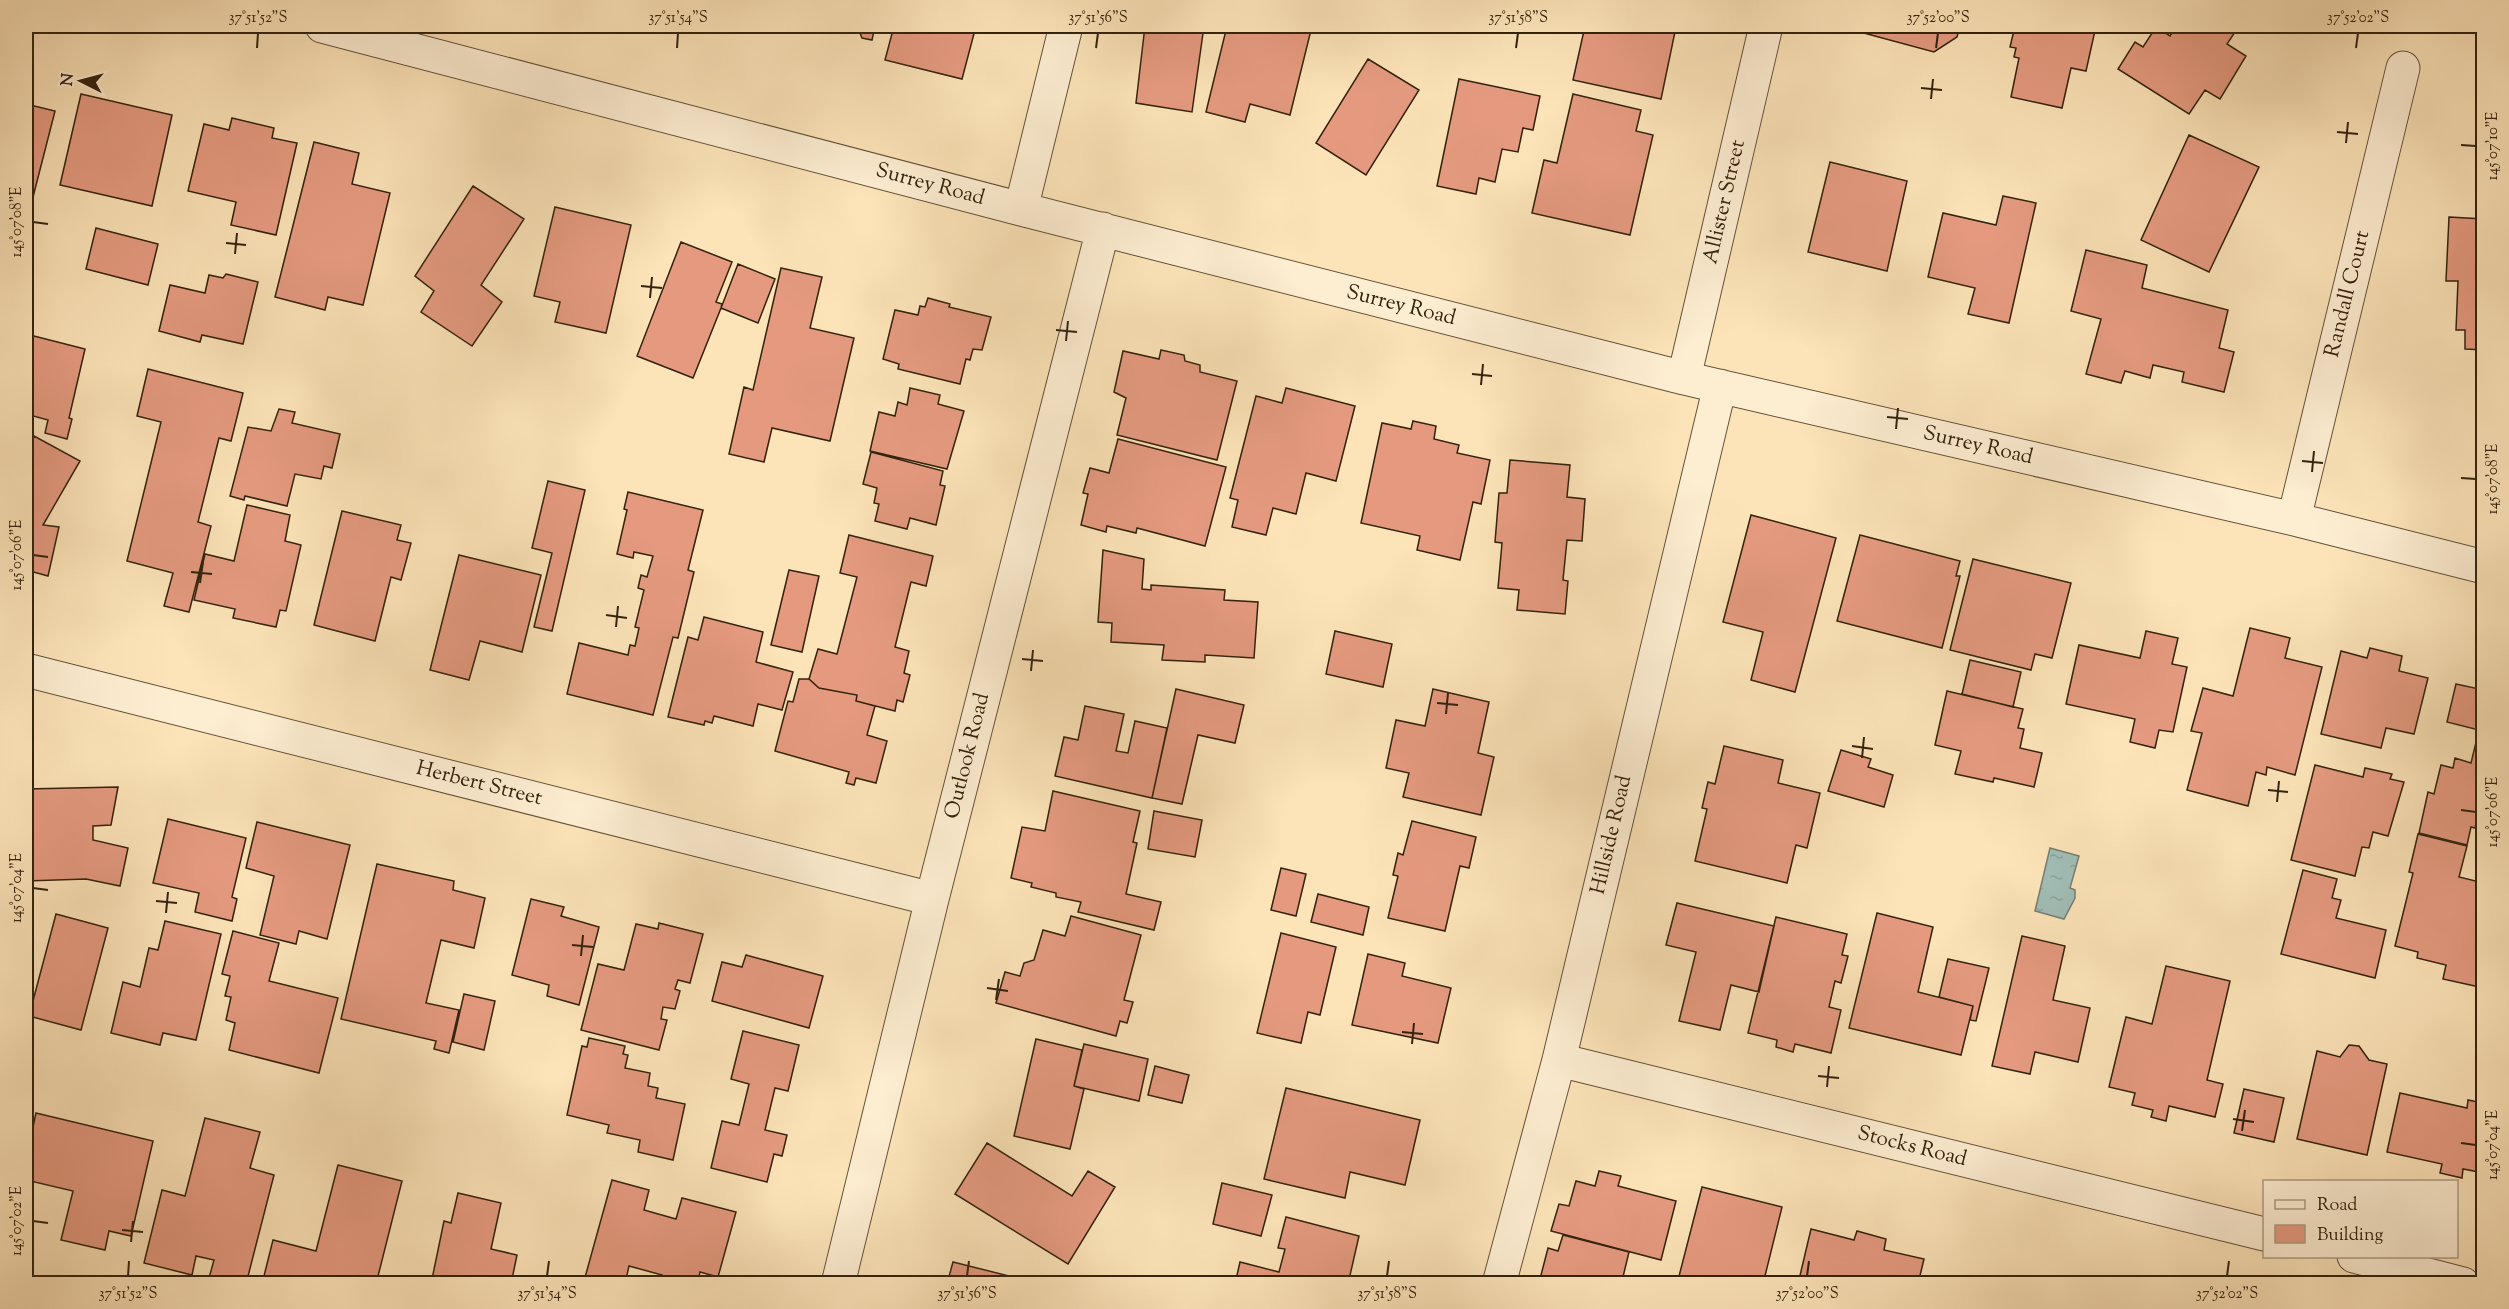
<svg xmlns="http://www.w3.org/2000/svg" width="2509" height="1309" viewBox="0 0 2509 1309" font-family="'Sorts Mill Goudy',serif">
<defs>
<pattern id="water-ripples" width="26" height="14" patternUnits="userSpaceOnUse" patternTransform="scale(1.5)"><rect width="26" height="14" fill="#a1bdb6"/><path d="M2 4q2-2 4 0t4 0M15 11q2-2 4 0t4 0" fill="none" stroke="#8ba29b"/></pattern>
</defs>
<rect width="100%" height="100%" fill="#fce3b8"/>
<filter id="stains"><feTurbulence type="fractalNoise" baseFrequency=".00333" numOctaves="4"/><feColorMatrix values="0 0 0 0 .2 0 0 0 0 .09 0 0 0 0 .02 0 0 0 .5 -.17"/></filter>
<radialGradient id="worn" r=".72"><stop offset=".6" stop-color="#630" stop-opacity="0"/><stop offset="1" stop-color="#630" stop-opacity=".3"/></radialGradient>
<path fill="url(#water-ripples)" stroke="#757f72" stroke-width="1.5" d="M 2050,848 L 2079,856 L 2070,888 L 2075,890 L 2075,898 L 2064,919 L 2035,911 Z"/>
<path fill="#e59a80" stroke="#33220d" stroke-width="1.5" d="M 810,26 L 875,26 L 872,40 L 862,38 L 860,33 L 837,27 L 835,32 Z
M 894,26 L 976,26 L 962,79 L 885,60 Z
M 1145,26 L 1204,26 L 1192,112 L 1136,103 Z
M 1227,26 L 1312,26 L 1290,115 L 1250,104 L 1245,122 L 1206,112 Z
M 1585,26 L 1676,27 L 1661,99 L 1573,80 Z
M 1862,26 L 1960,26 L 1957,37 L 1934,52 L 1860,32 Z
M 2015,26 L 2096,26 L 2086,71 L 2071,68 L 2062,108 L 2011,97 L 2019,58 L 2014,57 L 2016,48 L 2010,47 Z
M 2176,26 L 2239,26 L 2227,44 L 2246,56 L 2220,99 L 2205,90 L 2189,114 L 2118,69 L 2135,42 L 2143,47 L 2156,27 L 2170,36 Z
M 1368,59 L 1419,90 L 1366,175 L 1316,143 Z
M 1459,79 L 1540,96 L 1533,130 L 1523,128 L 1518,152 L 1502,149 L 1495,182 L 1479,178 L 1476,194 L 1437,186 Z
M 81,94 L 172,115 L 152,206 L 60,185 Z
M 1573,94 L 1641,110 L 1636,131 L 1653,135 L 1630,235 L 1532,213 L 1544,160 L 1557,163 Z
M 26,104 L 55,111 L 32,201 L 26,199 Z
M 232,118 L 274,128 L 272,138 L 297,143 L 276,235 L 231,225 L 236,202 L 188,191 L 204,124 L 229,130 Z
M 2189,135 L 2259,167 L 2209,272 L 2141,240 Z
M 314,142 L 359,153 L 352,184 L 390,193 L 363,305 L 328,297 L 325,310 L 275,297 Z
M 1830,162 L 1907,181 L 1887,271 L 1808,252 Z
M 473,186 L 524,219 L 481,285 L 502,302 L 472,346 L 421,312 L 434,291 L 415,276 Z
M 2003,196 L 2036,203 L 2009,323 L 1968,314 L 1975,288 L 1928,277 L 1943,213 L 1996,225 Z
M 555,207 L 631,225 L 606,333 L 555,322 L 560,302 L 534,296 Z
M 2449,217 L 2484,219 L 2484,350 L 2465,349 L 2465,330 L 2456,330 L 2458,281 L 2446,281 Z
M 96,228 L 158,244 L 148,285 L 86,269 Z
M 681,242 L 732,262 L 716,302 L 722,304 L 721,308 L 693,378 L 637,356 Z
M 2086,250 L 2147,265 L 2142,288 L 2228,310 L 2219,348 L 2234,352 L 2224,392 L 2182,382 L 2184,372 L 2153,365 L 2150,378 L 2125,371 L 2121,383 L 2086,374 L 2101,319 L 2071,311 Z
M 738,264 L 775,279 L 758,323 L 721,308 Z
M 781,268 L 822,277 L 810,328 L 854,338 L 830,441 L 772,428 L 764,462 L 729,454 L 744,387 L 753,390 Z
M 226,274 L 258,282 L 243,344 L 202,335 L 200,342 L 159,331 L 170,285 L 205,293 L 209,275 L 223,278 Z
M 928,298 L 950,304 L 949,307 L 991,317 L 982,350 L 973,349 L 970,360 L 966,359 L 960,384 L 898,369 L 899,364 L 883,359 L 895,310 L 918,315 L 920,306 L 925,307 Z
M 26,334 L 85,349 L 69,418 L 72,419 L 67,439 L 45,433 L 48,420 L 26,414 Z
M 1161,350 L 1184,355 L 1185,361 L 1200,365 L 1200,372 L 1237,381 L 1217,460 L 1117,435 L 1126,398 L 1114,392 L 1123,351 L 1159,359 Z
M 148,369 L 243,393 L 231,441 L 219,438 L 198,522 L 211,526 L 189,612 L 164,606 L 173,573 L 127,561 L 161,422 L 137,416 Z
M 910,388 L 940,395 L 938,404 L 964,411 L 947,469 L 870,451 L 879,412 L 895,416 L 898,402 L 907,405 Z
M 1286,388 L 1355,406 L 1336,481 L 1306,473 L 1296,514 L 1273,508 L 1266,535 L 1232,527 L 1238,500 L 1230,498 L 1256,396 L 1282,403 Z
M 279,409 L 295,412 L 292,423 L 340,434 L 332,468 L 324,466 L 321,479 L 295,474 L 287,506 L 245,496 L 244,500 L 230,496 L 248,427 L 271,431 Z
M 1413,421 L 1436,426 L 1434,439 L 1459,445 L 1457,453 L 1490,460 L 1481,504 L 1473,502 L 1460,560 L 1417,550 L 1420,536 L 1361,523 L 1382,423 L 1411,429 Z
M 34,436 L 80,461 L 43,525 L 59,527 L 48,576 L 26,570 L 26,449 Z
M 1118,439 L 1226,467 L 1205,546 L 1137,528 L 1136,533 L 1107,526 L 1106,532 L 1081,525 L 1088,494 L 1083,493 L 1090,468 L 1109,473 Z
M 871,452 L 943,471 L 940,485 L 945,486 L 936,525 L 910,518 L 907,529 L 875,521 L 879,504 L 874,503 L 877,488 L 863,484 Z
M 1510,460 L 1570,465 L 1567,497 L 1585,499 L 1582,541 L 1567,540 L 1563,580 L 1568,581 L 1565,614 L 1517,610 L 1519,590 L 1498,588 L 1502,543 L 1495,542 L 1499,493 L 1507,493 Z
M 548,481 L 585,490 L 552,631 L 534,627 L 552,553 L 532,548 Z
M 628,492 L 703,510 L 688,570 L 694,572 L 678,638 L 673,637 L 653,715 L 567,694 L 579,643 L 628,655 L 630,645 L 635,646 L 639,628 L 635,627 L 644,590 L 638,588 L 641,575 L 647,577 L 653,556 L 634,552 L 633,558 L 617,554 L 627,510 L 624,509 Z
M 247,505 L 290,515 L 285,541 L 301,545 L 286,611 L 280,610 L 276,627 L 233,618 L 235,609 L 194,600 L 205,554 L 234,561 Z
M 342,511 L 401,525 L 397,540 L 411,543 L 401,580 L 391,577 L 375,641 L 314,625 Z
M 1751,515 L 1836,538 L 1795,692 L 1751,680 L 1763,632 L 1723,622 Z
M 849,535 L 933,556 L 926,586 L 911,582 L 895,647 L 909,651 L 904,673 L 910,675 L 903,702 L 897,700 L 895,711 L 856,701 L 857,695 L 819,688 L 809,679 L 818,649 L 837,654 L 857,577 L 840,573 Z
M 1860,535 L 1960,561 L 1956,576 L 1960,576 L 1942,648 L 1837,621 Z
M 1103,550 L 1144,559 L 1142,589 L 1151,590 L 1151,585 L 1225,590 L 1224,600 L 1258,602 L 1254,658 L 1205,655 L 1205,662 L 1162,660 L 1164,645 L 1111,642 L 1112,623 L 1098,622 Z
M 459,555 L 541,575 L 522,652 L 480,641 L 469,680 L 430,670 Z
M 1973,559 L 2071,583 L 2052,658 L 2035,654 L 2031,670 L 1950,650 Z
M 789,570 L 819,576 L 802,652 L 771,645 Z
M 704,617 L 763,632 L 756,662 L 793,672 L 782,710 L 758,704 L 753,726 L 714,716 L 712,723 L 705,721 L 704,725 L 668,717 L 688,637 L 698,640 Z
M 2250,628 L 2290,638 L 2285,658 L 2322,667 L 2295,775 L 2267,767 L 2266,775 L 2256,772 L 2248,806 L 2187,790 L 2202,733 L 2191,731 L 2203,688 L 2233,696 Z
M 1335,631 L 1392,644 L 1383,687 L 1326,674 Z
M 2146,631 L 2178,638 L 2172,664 L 2187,667 L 2173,732 L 2159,730 L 2155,748 L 2130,742 L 2135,719 L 2066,704 L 2079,645 L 2140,658 Z
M 2370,648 L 2402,656 L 2399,671 L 2428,678 L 2414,734 L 2386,728 L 2381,748 L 2321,734 L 2341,651 L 2367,658 Z
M 1970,660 L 2021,672 L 2013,707 L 1962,694 Z
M 799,679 L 809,679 L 819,688 L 857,695 L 856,701 L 875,706 L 867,735 L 887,741 L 876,783 L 856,778 L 854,785 L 846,783 L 849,772 L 775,751 L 788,701 L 793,702 Z
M 2456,684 L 2484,690 L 2484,812 L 2479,811 L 2475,828 L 2471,827 L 2467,845 L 2419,833 L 2428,792 L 2434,794 L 2441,765 L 2453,768 L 2455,758 L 2471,763 L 2479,730 L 2447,722 Z
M 1176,689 L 1244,705 L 1235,743 L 1198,735 L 1182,804 L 1152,798 Z
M 1433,689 L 1489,702 L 1478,753 L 1494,757 L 1481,815 L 1403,797 L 1409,773 L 1386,768 L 1396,720 L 1425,726 Z
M 1947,691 L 2023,709 L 2018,728 L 2024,729 L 2020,748 L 2042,753 L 2034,787 L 1994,778 L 1993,782 L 1955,774 L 1961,751 L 1935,745 Z
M 1085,706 L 1124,714 L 1116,751 L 1128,753 L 1135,721 L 1167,728 L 1152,798 L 1055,776 L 1064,737 L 1078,740 Z
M 1724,746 L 1783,760 L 1778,783 L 1820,793 L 1807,848 L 1796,845 L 1787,883 L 1695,861 L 1707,809 L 1702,808 L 1708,782 L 1715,784 Z
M 1841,750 L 1871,759 L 1868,767 L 1893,775 L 1884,807 L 1828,791 Z
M 2315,765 L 2363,777 L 2365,768 L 2392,774 L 2390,779 L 2404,782 L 2388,836 L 2373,832 L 2369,848 L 2362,847 L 2355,876 L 2291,860 Z
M 118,787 L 111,825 L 93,826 L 93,840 L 128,848 L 120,886 L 86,879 L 26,881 L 26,789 Z
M 1053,791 L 1140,811 L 1133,842 L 1137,843 L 1126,894 L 1161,902 L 1154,930 L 1078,912 L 1081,902 L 1056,897 L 1056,893 L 1031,887 L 1032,883 L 1011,878 L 1022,827 L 1045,831 Z
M 1154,811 L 1202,820 L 1195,857 L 1148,849 Z
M 168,819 L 246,838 L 232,897 L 237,899 L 232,921 L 195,912 L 199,893 L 153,883 Z
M 1412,821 L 1476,837 L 1469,868 L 1460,866 L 1445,931 L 1388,918 L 1398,876 L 1393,875 L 1398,853 L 1403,855 Z
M 257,822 L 350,845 L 327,939 L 299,931 L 296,944 L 260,935 L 274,876 L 246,868 Z
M 2418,834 L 2467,846 L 2459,877 L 2484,883 L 2484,988 L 2443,979 L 2446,965 L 2417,958 L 2418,952 L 2395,946 L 2413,873 L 2409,872 Z
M 377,864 L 454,881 L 453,890 L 485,898 L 474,948 L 441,940 L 426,1003 L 459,1010 L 449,1053 L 434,1049 L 436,1041 L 341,1019 Z
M 1281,868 L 1306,874 L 1296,916 L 1271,910 Z
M 2303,870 L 2337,879 L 2332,898 L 2341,900 L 2336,918 L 2386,930 L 2375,978 L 2281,954 Z
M 1318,894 L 1369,907 L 1363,935 L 1311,922 Z
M 531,899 L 564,907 L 561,916 L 599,927 L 579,1005 L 547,996 L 549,985 L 512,975 Z
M 1677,903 L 1774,926 L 1759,992 L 1731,985 L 1720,1030 L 1679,1021 L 1696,952 L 1666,945 Z
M 1877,913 L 1933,927 L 1918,992 L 1973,1006 L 1961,1055 L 1849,1028 Z
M 56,914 L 108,928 L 81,1030 L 29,1016 Z
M 1071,916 L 1141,935 L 1124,1000 L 1133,1002 L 1127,1023 L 1120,1021 L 1116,1036 L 996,1003 L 1005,972 L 1020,976 L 1024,963 L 1034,960 L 1043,930 L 1065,936 Z
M 1776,917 L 1847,934 L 1842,955 L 1848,956 L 1841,983 L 1835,981 L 1829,1007 L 1841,1010 L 1831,1053 L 1795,1044 L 1793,1052 L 1776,1047 L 1777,1040 L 1748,1033 Z
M 165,921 L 221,934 L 196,1040 L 163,1033 L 160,1045 L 111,1033 L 123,982 L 140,987 L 149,948 L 158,950 Z
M 659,923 L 703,934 L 690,983 L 678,980 L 675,989 L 680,991 L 675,1009 L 663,1007 L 661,1019 L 667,1020 L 659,1050 L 581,1030 L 598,964 L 624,970 L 636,924 L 658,929 Z
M 233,931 L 279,943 L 269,981 L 338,998 L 319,1073 L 229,1050 L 235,1023 L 226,1020 L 231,997 L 225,996 L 230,976 L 222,974 Z
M 1281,933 L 1336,947 L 1320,1015 L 1308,1012 L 1301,1043 L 1257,1033 Z
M 2022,936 L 2065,946 L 2053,1000 L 2090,1008 L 2078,1062 L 2035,1052 L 2030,1074 L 1992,1066 Z
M 1368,954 L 1405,963 L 1402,976 L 1451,988 L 1438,1043 L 1352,1025 Z
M 746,955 L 823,976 L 809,1028 L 712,1001 L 722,962 L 742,967 Z
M 1948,959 L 1989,968 L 1976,1021 L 1970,1020 L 1973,1006 L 1939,997 Z
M 2166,966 L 2230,981 L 2207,1080 L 2223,1084 L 2215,1117 L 2169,1106 L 2166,1121 L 2151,1117 L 2153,1110 L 2132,1105 L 2135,1093 L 2109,1087 L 2126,1017 L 2152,1024 Z
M 464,994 L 495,1001 L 484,1050 L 453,1042 Z
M 743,1031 L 799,1045 L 788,1091 L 775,1088 L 765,1130 L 787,1135 L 782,1156 L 774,1154 L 767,1182 L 711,1168 L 722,1121 L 739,1125 L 749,1084 L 731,1079 Z
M 589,1038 L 625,1046 L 623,1054 L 628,1055 L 625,1068 L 650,1073 L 648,1086 L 658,1088 L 656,1098 L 685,1104 L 673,1160 L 638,1152 L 640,1140 L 607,1133 L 609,1125 L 567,1115 L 582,1046 L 587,1047 Z
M 1036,1039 L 1082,1050 L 1074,1086 L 1084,1089 L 1070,1149 L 1014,1136 Z
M 1084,1044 L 1148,1059 L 1139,1101 L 1074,1086 Z
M 2349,1045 L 2359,1046 L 2369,1060 L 2387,1064 L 2367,1155 L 2297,1139 L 2317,1051 L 2340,1057 Z
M 1155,1066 L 1189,1075 L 1182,1103 L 1148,1095 Z
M 1286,1088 L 1420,1120 L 1405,1185 L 1350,1172 L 1345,1198 L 1264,1179 Z
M 2244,1089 L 2284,1098 L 2274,1142 L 2234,1133 Z
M 2400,1093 L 2467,1108 L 2468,1100 L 2483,1103 L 2481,1112 L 2484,1113 L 2484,1173 L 2463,1169 L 2462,1178 L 2440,1173 L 2442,1164 L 2387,1152 Z
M 36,1113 L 153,1141 L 131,1236 L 109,1231 L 105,1250 L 61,1240 L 73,1191 L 26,1180 L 26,1159 Z
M 205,1118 L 260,1132 L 250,1168 L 274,1175 L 246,1284 L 229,1284 L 209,1278 L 214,1260 L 196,1256 L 192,1275 L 144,1263 L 162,1190 L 185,1196 Z
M 987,1143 L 1072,1196 L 1088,1171 L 1115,1187 L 1068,1264 L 955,1194 Z
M 338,1165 L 402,1181 L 376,1284 L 262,1284 L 273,1240 L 316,1251 Z
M 1599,1171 L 1621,1176 L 1618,1186 L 1676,1201 L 1661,1260 L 1551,1231 L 1559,1204 L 1569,1206 L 1576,1181 L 1595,1186 Z
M 612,1180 L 649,1190 L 644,1210 L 676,1219 L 682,1198 L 736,1212 L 718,1277 L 700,1272 L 697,1284 L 659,1284 L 662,1275 L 629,1266 L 625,1284 L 584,1281 Z
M 1222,1183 L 1272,1195 L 1261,1236 L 1213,1224 Z
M 1702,1187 L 1782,1207 L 1763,1284 L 1677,1284 Z
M 458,1193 L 501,1203 L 491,1249 L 517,1255 L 511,1284 L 431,1284 L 444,1221 L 451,1223 Z
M 1286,1217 L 1359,1236 L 1348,1284 L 1235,1284 L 1240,1262 L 1279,1272 L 1285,1249 L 1278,1248 Z
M 1811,1229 L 1854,1240 L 1857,1231 L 1886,1239 L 1884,1250 L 1924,1259 L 1918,1284 L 1798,1284 Z
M 1563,1235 L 1629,1252 L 1622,1281 L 1606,1277 L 1604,1284 L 1556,1284 L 1540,1279 L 1548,1248 L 1558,1251 Z
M 953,1262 L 1041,1284 L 947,1284 Z"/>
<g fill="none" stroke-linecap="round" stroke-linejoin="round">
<defs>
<path id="minor" d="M 322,26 L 1021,209 L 1684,378 L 2294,519 L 2484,567
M 1021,209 L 1066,26
M 1684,378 L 1766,26
M 2294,519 L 2403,68
M 26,670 L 932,899
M 1559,1060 L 2264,1234
M 2354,1256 L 2463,1284
M 838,1284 L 932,899 L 1103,229
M 1499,1284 L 1559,1060 L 1720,386"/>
</defs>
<use href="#minor" stroke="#655238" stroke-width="35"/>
<use href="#minor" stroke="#fdedd1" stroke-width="33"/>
</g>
<path fill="none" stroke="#33220d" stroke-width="2" d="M 257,48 L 258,33M 677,48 L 678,33M 1096,48 L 1098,33M 1516,48 L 1518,33M 1936,48 L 1938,33M 2356,48 L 2358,33M 1921,88 L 1942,90M 1931,99 L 1933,79M 2337,132 L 2358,134M 2346,143 L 2348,122M 2461,145 L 2476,146M 33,222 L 48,224M 226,243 L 246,245M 235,254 L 237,233M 641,286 L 662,288M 650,298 L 652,277M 1056,330 L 1077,332M 1066,341 L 1068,321M 1472,374 L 1492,376M 1481,385 L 1483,364M 1887,417 L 1908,419M 1896,429 L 1898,408M 2302,461 L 2323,463M 2312,472 L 2314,451M 2461,478 L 2476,479M 33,555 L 48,557M 191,572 L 212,574M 200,583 L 203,562M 606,615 L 627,618M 616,627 L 618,606M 1022,659 L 1043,661M 1031,671 L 1033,650M 1437,703 L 1458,705M 1446,714 L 1448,693M 1852,746 L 1873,749M 1862,758 L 1864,737M 2268,790 L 2288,792M 2277,802 L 2279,781M 2461,810 L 2476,812M 33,888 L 48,890M 156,901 L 177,903M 166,913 L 168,892M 572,945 L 593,947M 581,956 L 583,935M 987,988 L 1008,991M 996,1000 L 999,979M 1402,1032 L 1423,1034M 1412,1044 L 1414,1023M 1818,1076 L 1839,1078M 1827,1087 L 1829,1066M 2233,1119 L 2254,1122M 2242,1131 L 2245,1110M 2461,1143 L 2476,1145M 33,1221 L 48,1223M 122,1230 L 143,1232M 131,1242 L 133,1221M 128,1276 L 129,1261M 547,1276 L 549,1261M 967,1276 L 969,1261M 1387,1276 L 1389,1261M 1807,1276 L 1809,1261M 2227,1276 L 2229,1261"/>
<g text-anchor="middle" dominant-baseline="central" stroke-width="4.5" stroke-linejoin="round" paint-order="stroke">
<g font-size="21" fill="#33220d" stroke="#fdedd1">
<text transform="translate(930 185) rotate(15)">Surrey Road</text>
<text transform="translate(1725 202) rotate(-77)">Allister Street</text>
<text transform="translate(2348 294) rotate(-76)">Randall Court</text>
<text transform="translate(1401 306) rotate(14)">Surrey Road</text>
<text transform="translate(1978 446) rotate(13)">Surrey Road</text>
<text transform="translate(968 756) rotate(-76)">Outlook Road</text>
<text transform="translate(479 784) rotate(14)">Herbert Street</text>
<text transform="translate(1612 835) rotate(-77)">Hillside Road</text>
<text transform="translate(1912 1147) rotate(14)">Stocks Road</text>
</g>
</g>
<rect width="2509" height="1309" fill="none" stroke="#fce3b8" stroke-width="66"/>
<rect x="2263" y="1180" width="195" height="78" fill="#fdedd1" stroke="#ac9c83" stroke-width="1.5"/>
<rect x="2275" y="1200" width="30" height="9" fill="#fdedd1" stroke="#ac9c83" stroke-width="1.5"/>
<text x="2317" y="1210" font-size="18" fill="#33220d">Road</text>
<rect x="2275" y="1225" width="30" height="18" fill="#e59a80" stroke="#ac9c83" stroke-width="1.5"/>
<text x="2317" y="1240" font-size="18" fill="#33220d">Building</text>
<g transform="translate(81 81) rotate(276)" stroke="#fdedd1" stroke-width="4.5" paint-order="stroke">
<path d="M0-4.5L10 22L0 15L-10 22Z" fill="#33220d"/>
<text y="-9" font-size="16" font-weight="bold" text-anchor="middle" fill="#33220d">N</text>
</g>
<rect x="33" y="33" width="2443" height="1243" fill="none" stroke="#33220d" stroke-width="2"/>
<g font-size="15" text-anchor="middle" fill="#33220d">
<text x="258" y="22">37°51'52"S</text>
<text x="678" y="22">37°51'54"S</text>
<text x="1098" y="22">37°51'56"S</text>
<text x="1518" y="22">37°51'58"S</text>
<text x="1938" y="22">37°52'00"S</text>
<text x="2358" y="22">37°52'02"S</text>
<text transform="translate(2492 146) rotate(-90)" y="5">145°07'10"E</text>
<text transform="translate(16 222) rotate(-90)" y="5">145°07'08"E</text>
<text transform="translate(2492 479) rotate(-90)" y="5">145°07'08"E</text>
<text transform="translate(16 555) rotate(-90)" y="5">145°07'06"E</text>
<text transform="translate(2492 812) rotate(-90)" y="5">145°07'06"E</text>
<text transform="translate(16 888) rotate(-90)" y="5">145°07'04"E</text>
<text transform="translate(2492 1145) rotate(-90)" y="5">145°07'04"E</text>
<text transform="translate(16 1221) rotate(-90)" y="5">145°07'02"E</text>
<text x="128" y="1298">37°51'52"S</text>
<text x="547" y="1298">37°51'54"S</text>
<text x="967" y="1298">37°51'56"S</text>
<text x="1387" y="1298">37°51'58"S</text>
<text x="1807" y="1298">37°52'00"S</text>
<text x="2227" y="1298">37°52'02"S</text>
</g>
<rect width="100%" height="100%" filter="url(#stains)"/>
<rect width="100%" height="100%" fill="url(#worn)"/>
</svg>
